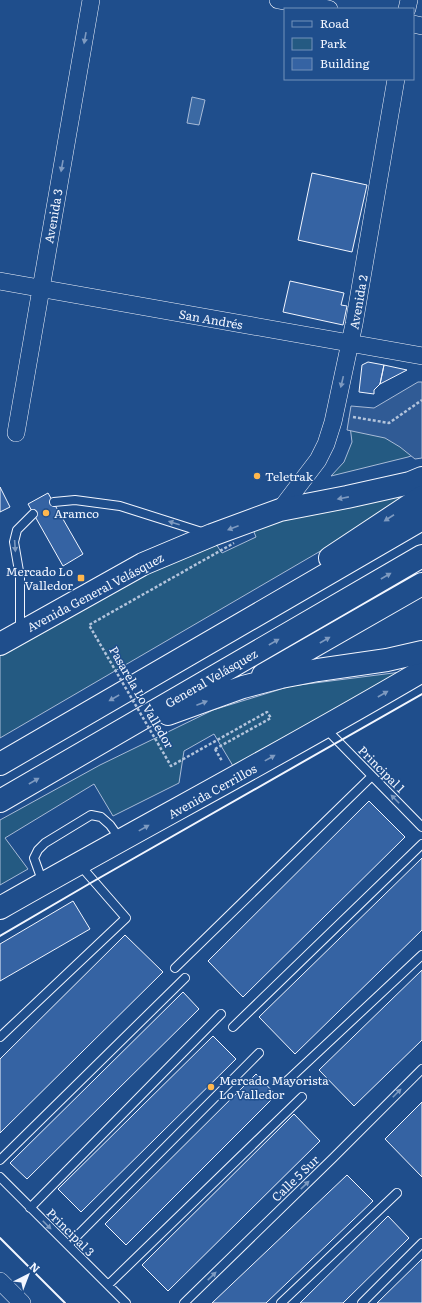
<svg xmlns="http://www.w3.org/2000/svg" width="422" height="1303" viewBox="0 0 422 1303" font-family="Literata,serif">
<rect width="100%" height="100%" fill="#1f4e8c"/>
<path fill="#245a82" stroke="#a8bbd7" d="M 349,418 L 373,428 L 422,452 L 408,457 L 331,476 L 344,462 L 352,442 Z
M 421,489 L 384,514 L 0,738 L 0,654 L 149,570 L 214,541 L 222,553 L 256,537 L 252,527 Z
M 409,671 L 236,771 L 214,734 L 184,751 L 179,783 L 113,816 L 94,784 L 5,838 L 28,869 L 0,885 L 0,820 L 100,765 L 213,710 L 291,686 Z"/>
<path fill="#305b95" stroke="#a8bbd7" d="M 418,382 L 422,382 L 422,458 L 415,459 L 400,447 L 385,438 L 347,430 L 351,406 L 374,408 Z"/>
<path fill="#3b69a3" stroke="#a8bbd7" d="M 192,97 L 205,100 L 199,125 L 187,123 Z"/>
<path fill="#3563a3" stroke="#f2f6ff" d="M 312,173 L 367,185 L 352,252 L 298,240 Z
M 290,281 L 344,293 L 341,305 L 347,306 L 343,325 L 283,312 Z
M 368,362 L 384,365 L 380,384 L 374,390 L 374,394 L 359,392 L 362,365 Z
M 384,365 L 407,370 L 380,384 Z
M 0,487 L 10,507 L 0,512 Z
M 48,493 L 83,554 L 63,566 L 28,504 Z
M 369,801 L 405,837 L 243,997 L 208,961 Z
M 422,858 L 422,930 L 295,1054 L 259,1017 Z
M 73,901 L 90,929 L 0,981 L 0,944 Z
M 125,935 L 163,972 L 0,1133 L 0,1059 Z
M 422,970 L 422,1040 L 354,1106 L 319,1070 Z
M 183,992 L 199,1009 L 27,1179 L 10,1163 Z
M 213,1036 L 236,1059 L 81,1212 L 58,1189 Z
M 256,1074 L 276,1095 L 126,1245 L 105,1224 Z
M 422,1102 L 422,1177 L 385,1139 Z
M 294,1114 L 320,1141 L 168,1291 L 142,1265 Z
M 347,1175 L 373,1201 L 266,1303 L 212,1303 Z
M 388,1216 L 409,1238 L 343,1303 L 300,1303 Z
M 422,1259 L 422,1303 L 377,1303 Z"/>
<g fill="none" stroke-linecap="round" stroke-linejoin="round">
<defs>
<path id="service" d="M 54,502 L 75,500 L 120,506 L 205,533
M 20,630 L 20,577 L 14,542 L 17,530 L 33,514
M 326,729 L 422,827
M 43,883 L 34,858 L 38,850 L 45,843 L 91,815 L 101,817 L 110,825 L 120,839
M 175,968 L 372,776
M 233,1027 L 422,844
M 0,1037 L 126,918 L 79,864
M 287,1081 L 422,955
M 0,1160 L 185,978
M 0,1177 L 126,1303
M 30,1208 L 221,1014
M 68,1245 L 259,1053
M 108,1285 L 302,1097
M 184,1303 L 333,1158 L 422,1069
M 281,1303 L 397,1193
M 362,1303 L 422,1243"/>
<path id="minor" d="M 278,0 L 329,9
M 407,9 L 409,0
M 413,24 L 422,26
M 0,281 L 422,356
M 16,433 L 91,0
M 280,510 L 318,460 L 326,444 L 333,422 L 354,324 L 396,79
M 0,1281 L 22,1303"/>
<path id="primary" d="M 0,644 L 143,564 L 212,535 L 280,510 L 347,497 L 410,483 L 422,478
M 0,908 C 140,828 283,753 422,671"/>
<path id="motorway" d="M 330,558 L 422,497
M 263,675 L 422,584
M 168,714 L 243,687 L 281,677 L 318,670 L 387,660 L 422,652
M 0,764 L 422,519
M 0,801 L 422,556"/>
</defs>
<use href="#service" stroke="#f2f6ff" stroke-width="10"/>
<use href="#minor" stroke="#f2f6ff" stroke-width="18"/>
<use href="#primary" stroke="#f2f6ff" stroke-width="24"/>
<use href="#motorway" stroke="#f2f6ff" stroke-width="24"/>
<path stroke="#b3c4dc" stroke-width="2.5" stroke-dasharray="3 2" stroke-linecap="butt" d="M 353,417 L 389,423 L 422,400
M 215,749 L 222,761"/>
<use href="#service" stroke="#1f4e8c" stroke-width="8"/>
<use href="#minor" stroke="#1f4e8c" stroke-width="17"/>
<use href="#primary" stroke="#1f4e8c" stroke-width="22"/>
<use href="#motorway" stroke="#1f4e8c" stroke-width="22"/>
<path stroke="#b3c4dc" stroke-width="2.5" stroke-dasharray="3 2" stroke-linecap="butt" d="M 215,749 L 271,718 L 267,712 L 171,766 L 89,625 L 234,543"/>
<path stroke="#f2f6ff" stroke-width="2" d="M 0,936 L 94,881 L 422,694
M 0,1238 L 65,1303"/>
</g>
<defs><path id="oneway-solid" d="M-6-.8H1V-3.2L6.5 0L1 3.2V.8H-6Z"/></defs>
<g fill="#7e9ac0">
<use href="#oneway-solid" transform="translate(85 38) rotate(100)"/>
<use href="#oneway-solid" transform="translate(62 166) rotate(100)"/>
<use href="#oneway-solid" transform="translate(342 382) rotate(103)"/>
<use href="#oneway-solid" transform="translate(343 498) rotate(169)"/>
<use href="#oneway-solid" transform="translate(389 518) rotate(147)"/>
<use href="#oneway-solid" transform="translate(174 523) rotate(-162)"/>
<use href="#oneway-solid" transform="translate(233 528) rotate(159)"/>
<use href="#oneway-solid" transform="translate(15 546) rotate(86)"/>
<use href="#oneway-solid" transform="translate(386 576) rotate(-30)"/>
<use href="#oneway-solid" transform="translate(325 640) rotate(-30)"/>
<use href="#oneway-solid" transform="translate(274 642) rotate(-30)"/>
<use href="#oneway-solid" transform="translate(383 694) rotate(-30)"/>
<use href="#oneway-solid" transform="translate(114 698) rotate(150)"/>
<use href="#oneway-solid" transform="translate(202 703) rotate(-21)"/>
<use href="#oneway-solid" transform="translate(270 758) rotate(-29)"/>
<use href="#oneway-solid" transform="translate(34 781) rotate(-30)"/>
<use href="#oneway-solid" transform="translate(395 799) rotate(-135)"/>
<use href="#oneway-solid" transform="translate(144 828) rotate(-29)"/>
<use href="#oneway-solid" transform="translate(397 1093) rotate(-45)"/>
<use href="#oneway-solid" transform="translate(305 1185) rotate(-44)"/>
<use href="#oneway-solid" transform="translate(47 1225) rotate(45)"/>
<use href="#oneway-solid" transform="translate(212 1276) rotate(-44)"/>
</g>
<g fill="#ffb74d" stroke="#1f4e8c" stroke-width="1.5">
<circle cx="257" cy="476" r="4"/>
<circle cx="46" cy="513" r="4"/>
<rect x="77" y="574" width="8" height="8" rx="2"/>
<circle cx="211" cy="1087" r="4"/>
</g>
<g text-anchor="middle" dominant-baseline="central" stroke-width="3" stroke-linejoin="round" paint-order="stroke">
<g font-size="12" fill="#f2f6ff" stroke="#1f4e8c">
<text transform="translate(53 216) rotate(-80)">Avenida 3</text>
<text transform="translate(358 302) rotate(-80)">Avenida 2</text>
<text transform="translate(211 319) rotate(10)">San Andrés</text>
<text transform="translate(95 592) rotate(-28)">Avenida General Velásquez</text>
<text transform="translate(211 678) rotate(-30)">General Velásquez</text>
<text transform="translate(142 697) rotate(60)">Pasarela Lo Valledor</text>
<text transform="translate(382 769) rotate(45)">Principal 1</text>
<text transform="translate(212 791) rotate(-29)">Avenida Cerrillos</text>
<text transform="translate(295 1178) rotate(-44)">Calle 5 Sur</text>
<text transform="translate(71 1232) rotate(45)">Principal 3</text>
</g>
<g font-size="12" fill="#f2f6ff" stroke="#1f4e8c" text-anchor="start">
<text x="265" y="476">Teletrak</text>
<text x="54" y="513">Aramco</text>
<text x="73" y="571" text-anchor="end">Mercado Lo<tspan x="73" dy="14">Valledor</tspan></text>
<text x="219" y="1080">Mercado Mayorista<tspan x="219" dy="14">Lo Valledor</tspan></text>
</g>
</g>
<rect x="284" y="8" width="130" height="72" fill="#1f4e8c" stroke="#7391ba"/>
<rect x="292" y="21" width="20" height="6" fill="#1f4e8c" stroke="#7391ba"/>
<text x="320" y="28" font-size="12" fill="#f2f6ff">Road</text>
<rect x="292" y="38" width="20" height="12" fill="#245a82" stroke="#7391ba"/>
<text x="320" y="48" font-size="12" fill="#f2f6ff">Park</text>
<rect x="292" y="58" width="20" height="12" fill="#3563a3" stroke="#7391ba"/>
<text x="320" y="68" font-size="12" fill="#f2f6ff">Building</text>
<g transform="translate(28 1275) rotate(42)" stroke="#1f4e8c" stroke-width="3" paint-order="stroke">
<path d="M0-3L7 15L0 10L-7 15Z" fill="#f2f6ff"/>
<text y="-6" font-size="11" font-weight="bold" text-anchor="middle" fill="#f2f6ff">N</text>
</g>
</svg>
